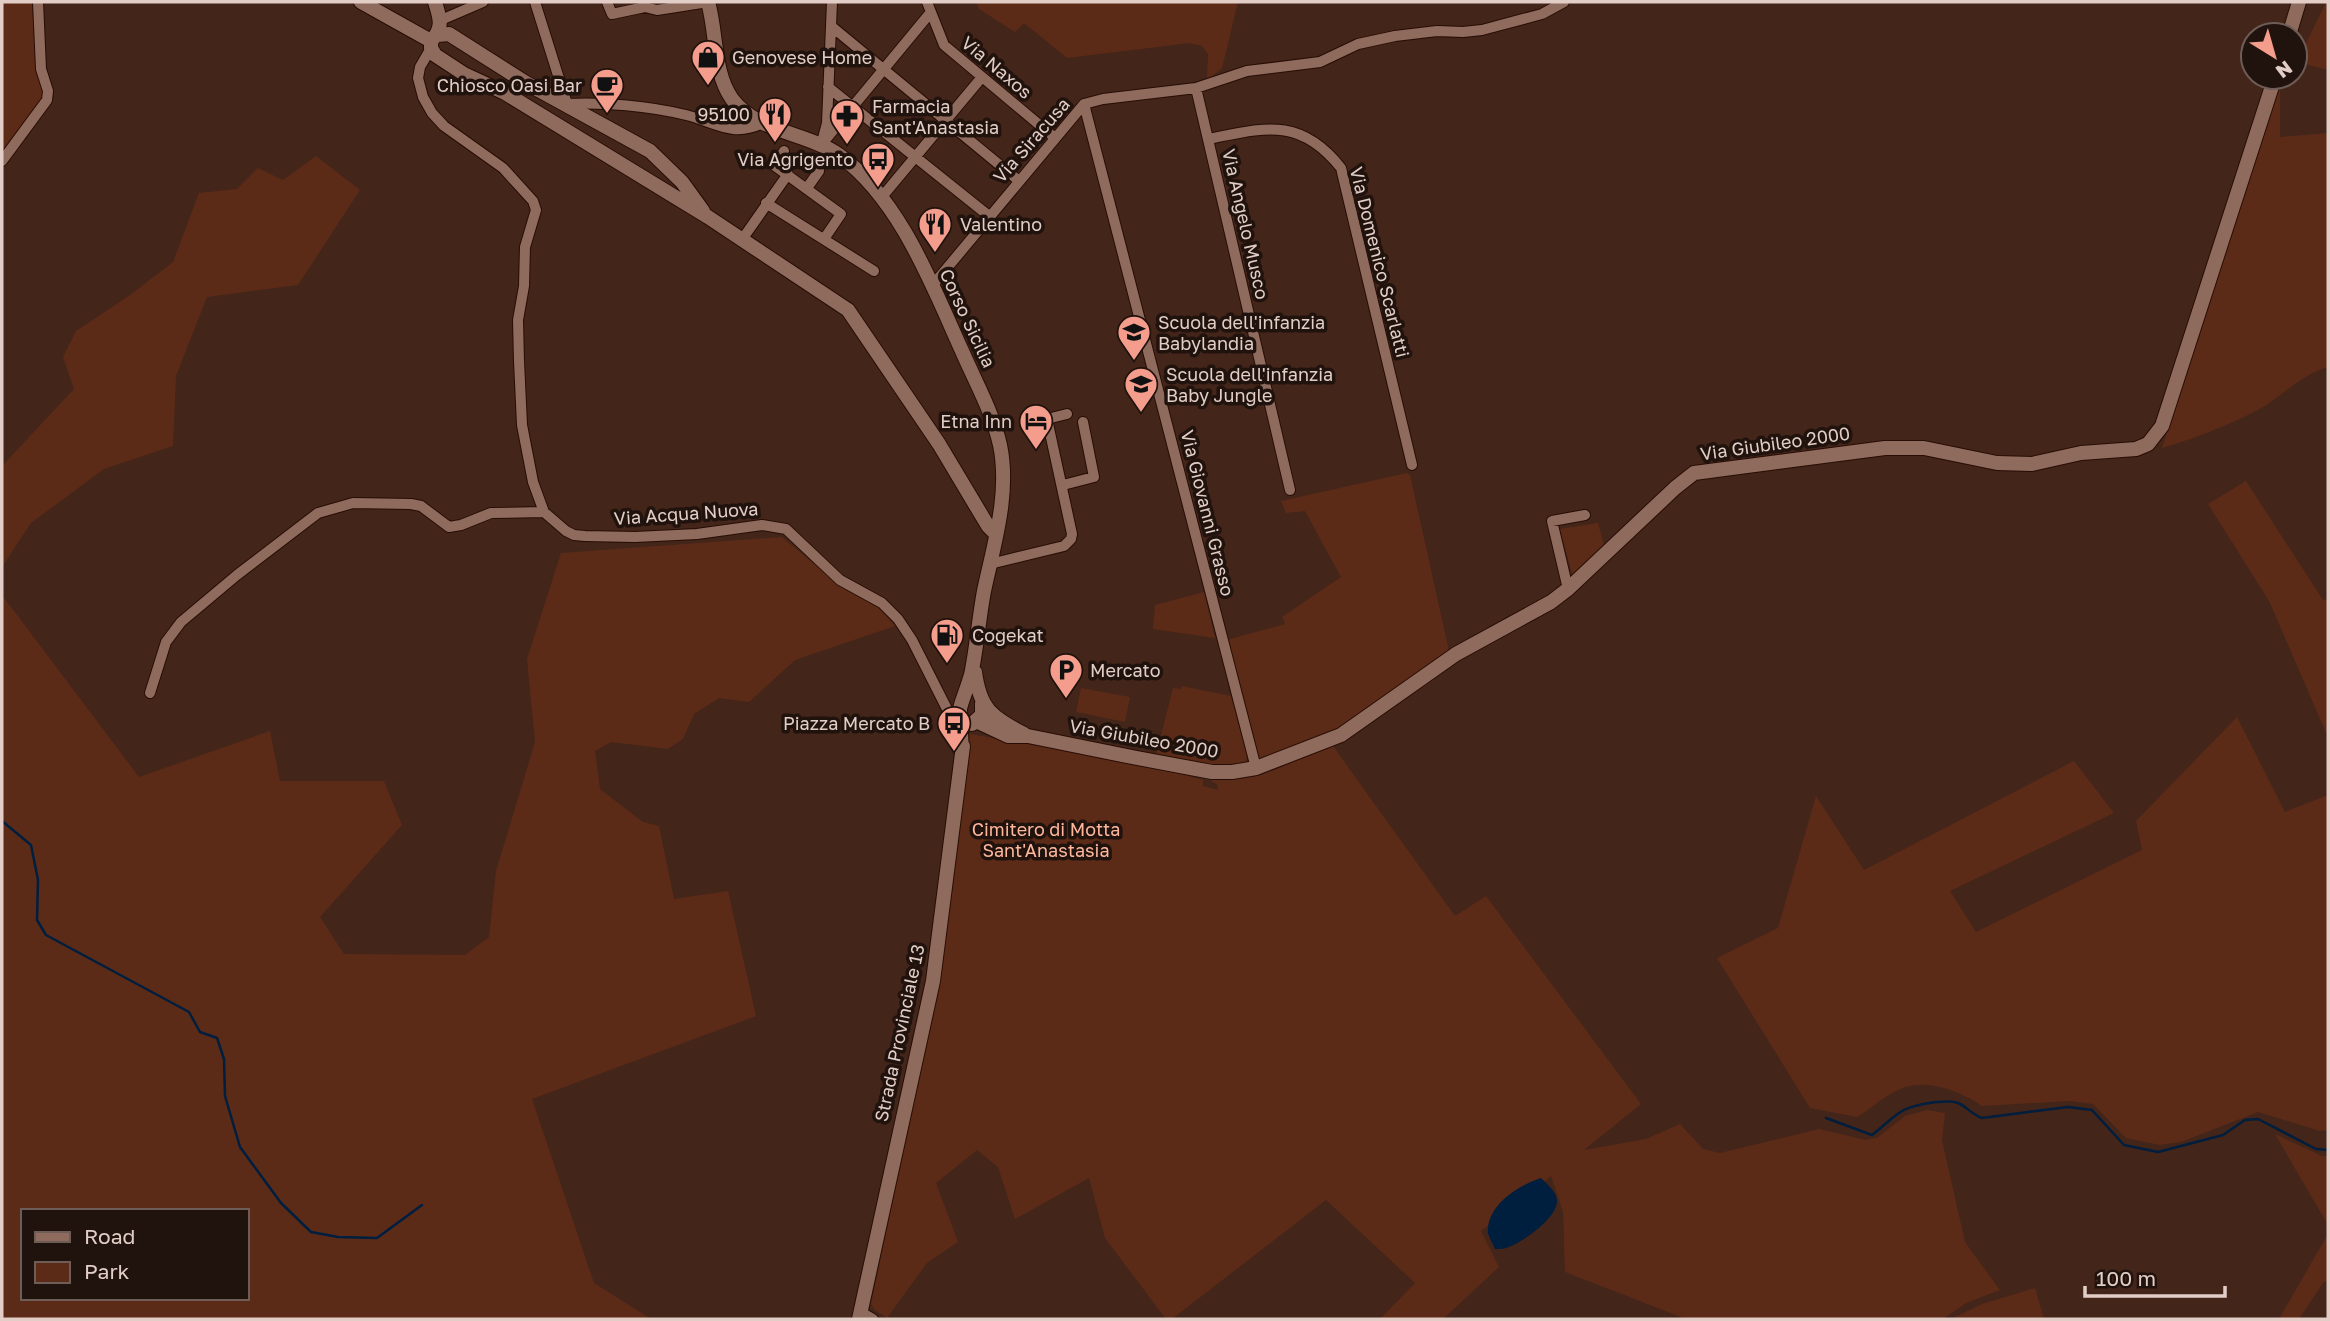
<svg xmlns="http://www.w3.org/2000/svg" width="2330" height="1321" viewBox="0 0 2330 1321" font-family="'Golos Text',sans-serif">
<rect width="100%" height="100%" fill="#43251a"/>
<path fill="#5c2b18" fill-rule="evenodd" d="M 2,2 L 32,2 L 35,55 L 45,89 L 44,98 L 2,153 Z
M 976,2 L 1238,2 L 1222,68 L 1207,80 L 1208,54 L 1202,46 L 1190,43 L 1067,58 L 1024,23 L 1015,32 L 979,9 Z
M 2326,2 L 2328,2 L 2328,70 L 2297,62 Z
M 2280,81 L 2280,137 L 2328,133 L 2328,367 C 2305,373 2287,391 2268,404 C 2243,420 2191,440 2162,448 Z
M 316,156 L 360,190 L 298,285 L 207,297 L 176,376 L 173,446 L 104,469 L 31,523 L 2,567 L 2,466 L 74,389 L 63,357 L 76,331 L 130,295 L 173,262 L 199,193 L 237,189 L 258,168 L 283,180 Z
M 1407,473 L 1410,475 L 1449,651 L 1347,727 L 1263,761 L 1256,754 L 1227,640 L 1285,624 L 1282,617 L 1341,577 L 1305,511 L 1286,513 L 1281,501 Z
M 2246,481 L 2323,600 L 2328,599 L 2328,737 L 2269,601 L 2208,504 Z
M 1598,523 L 1604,545 L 1573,577 L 1560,529 Z
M 782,537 L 839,585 L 880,608 L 895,626 L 795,660 L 749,702 L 719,698 L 694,714 L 683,739 L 668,749 L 611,742 L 595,751 L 600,789 L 643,822 L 659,826 L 674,899 L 728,891 L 756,1016 L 532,1099 L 594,1283 L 651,1319 L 2,1319 L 2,595 L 139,777 L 270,731 L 280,781 L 384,781 L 402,825 L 320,917 L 344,954 L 465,955 L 489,937 L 496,871 L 535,742 L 527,659 L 561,553 ZM 23,1211 L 247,1211 L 247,1298 L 23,1298 Z
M 1204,592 L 1215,638 L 1153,629 L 1155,605 Z
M 1182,686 L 1231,696 L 1247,756 L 1245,766 L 1214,766 L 1156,755 L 1173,688 L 1181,689 Z
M 1081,688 L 1130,697 L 1125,722 L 1076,712 Z
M 2237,717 L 2285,812 L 2328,795 L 2328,1130 L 2320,1131 L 2258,1112 L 2181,1142 L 2160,1145 L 2126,1138 L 2093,1104 L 2069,1101 L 1982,1106 C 1960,1091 1924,1077 1898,1090 C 1884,1096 1871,1109 1857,1117 L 1810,1108 L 1717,958 L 1778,928 L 1816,796 L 1864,870 L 2074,761 L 2114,813 L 1950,891 L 1976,932 L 2142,850 L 2136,821 Z
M 970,734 L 1141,764 L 1203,780 L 1203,786 L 1218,790 L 1217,784 L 1211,781 L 1212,778 L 1241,779 L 1261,775 L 1333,746 L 1455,916 L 1486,896 L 1641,1104 L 1584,1150 L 1646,1139 L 1680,1124 L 1703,1149 L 1720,1153 L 1819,1129 L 1866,1140 L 1877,1138 L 1905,1116 L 1927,1110 L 1945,1113 L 1942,1140 L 1965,1242 L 2000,1290 L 1966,1303 L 1943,1319 L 1686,1319 L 1565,1272 L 1563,1212 L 1551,1176 L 1481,1231 L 1499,1267 L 1443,1319 L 1380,1319 L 1415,1283 L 1326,1200 L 1172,1319 L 1166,1319 L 1105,1238 L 1089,1178 L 1015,1219 L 998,1167 L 977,1150 L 936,1183 L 958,1242 L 927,1263 L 887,1318 L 875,1310 L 871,1304 L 937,988 Z
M 2275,1134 L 2322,1156 L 2328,1156 L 2328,1225 Z
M 2328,1234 L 2328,1280 L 2323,1283 L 2299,1319 L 2279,1319 Z
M 2035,1288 L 2044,1319 L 1951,1319 L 1982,1304 Z"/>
<path fill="#001e3e" d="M 1541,1178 C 1547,1184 1556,1191 1557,1200 C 1559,1217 1521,1244 1506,1248 C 1505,1249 1496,1249 1495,1249 C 1493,1244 1489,1237 1488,1233 C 1486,1205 1519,1185 1541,1178 Z"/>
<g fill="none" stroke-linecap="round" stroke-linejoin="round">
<path stroke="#001e3e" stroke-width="2.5" d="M 2,821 L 31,845 L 38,880 L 37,920 L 46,935 L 189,1012 L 200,1032 L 217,1038 L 224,1059 L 225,1096 L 240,1147 L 281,1203 L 311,1232 L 338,1237 L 377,1238 L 422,1205
M 1826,1118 L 1872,1135 C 1900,1113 1898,1107 1936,1102 C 1943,1102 1951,1100 1958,1103 C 1966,1106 1971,1114 1982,1118 L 2068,1107 L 2092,1110 L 2124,1145 L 2158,1152 L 2223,1135 L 2245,1120 L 2258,1119 L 2316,1149 L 2328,1150"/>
<defs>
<path id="street" d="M 535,2 L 567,104 C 604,102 649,106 686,115 C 715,122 732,138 763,123
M 607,2 L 612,14 L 645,7 L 657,10 L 708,2
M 927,2 L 944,45 L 1055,138
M 441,20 L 483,2
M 831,26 L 1019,181
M 431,48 L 420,67 L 418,78 L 423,97 L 432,113 L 444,126 L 503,168 L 533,201 L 536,210 L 525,247 L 524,286 L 518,320 L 519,361 L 522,425 L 533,482 L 544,512 L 566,531 L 574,535 L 585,536 L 635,537 L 697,534 L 762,525 L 786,529 L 840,580 L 882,603 L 898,619 L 912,640 L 949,713 L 960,713
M 828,87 L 989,216
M 1196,88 L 1290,490
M 1084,104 L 1256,768
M 1208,139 C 1264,128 1300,116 1341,168 L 1412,465
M 822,142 L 827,123 L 832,2
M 821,145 L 931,12
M 784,151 L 775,166 L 841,214 L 824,239
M 2,161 L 47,100 L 48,91 L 41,69 L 38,2
M 807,188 L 819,171
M 881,198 L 982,77
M 766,203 L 874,271
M 741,241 L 788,174
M 932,286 L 1084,104 L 1103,99 L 1196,88 L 1247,71 L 1320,62 L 1358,44 L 1395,36 L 1437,31 L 1463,32 L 1482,30 L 1542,14 L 1564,2
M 1063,485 L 1094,477 L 1083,422
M 990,564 L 1064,546 L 1071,539 L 1072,534 L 1047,419 L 1067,414
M 1568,589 L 1552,521 L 1585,515
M 150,693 L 166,642 L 181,622 L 237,575 L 318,513 L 353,503 L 411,504 L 421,506 L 449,527 L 461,525 L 491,513 L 544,512
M 861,1312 L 873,1319"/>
<path id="secondary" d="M 361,2 L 431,41
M 435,2 C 440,18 444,28 431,41 L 431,48 L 435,55 L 464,74 L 505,93 L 708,217 L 848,310 L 939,444 L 988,526 L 996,534
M 708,2 C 717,33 713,72 732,99 C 758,133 806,132 839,155 C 900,199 932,285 962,351 C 975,381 993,413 1000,445 C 1010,493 994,544 984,591 C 979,618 977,644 972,670 C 971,679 959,707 960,710 C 961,724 961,738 962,752
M 437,35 L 449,34 L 526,83 L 650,151 L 682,182 L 703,211
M 2289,35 L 2299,2
M 975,672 C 980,710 992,717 1024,734
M 976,721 L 1008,736 L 1028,736 L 1137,758 L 1212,772 L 1232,772 L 1256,768 L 1341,735 L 1456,654 L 1551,602 L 1568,589 L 1675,488 L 1694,473 L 1885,448 L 1924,448 L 1997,463 L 2032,464 L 2081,453 L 2136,449 L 2148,444 L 2162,426 L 2275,77
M 972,724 L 982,715 L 982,703
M 859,1319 L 933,981 L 963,746"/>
</defs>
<use href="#street" stroke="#280d04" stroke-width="12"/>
<use href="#secondary" stroke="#280d04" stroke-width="16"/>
<use href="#street" stroke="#8f6b5e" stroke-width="10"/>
<use href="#secondary" stroke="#8f6b5e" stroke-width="14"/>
</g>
<defs>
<symbol id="shop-pin" viewBox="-11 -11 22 30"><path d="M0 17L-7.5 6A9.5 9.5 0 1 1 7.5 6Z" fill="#f49d8d" stroke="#20120d"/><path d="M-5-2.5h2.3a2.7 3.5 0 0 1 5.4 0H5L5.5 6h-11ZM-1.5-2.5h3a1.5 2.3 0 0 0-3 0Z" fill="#111"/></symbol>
<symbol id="cafe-pin" viewBox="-11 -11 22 30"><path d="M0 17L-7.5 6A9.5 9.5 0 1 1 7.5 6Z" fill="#f49d8d" stroke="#20120d"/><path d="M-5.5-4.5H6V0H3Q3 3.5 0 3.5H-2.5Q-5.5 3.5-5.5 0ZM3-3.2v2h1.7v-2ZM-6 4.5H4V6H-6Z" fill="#111"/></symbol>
<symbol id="restaurant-pin" viewBox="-11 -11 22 30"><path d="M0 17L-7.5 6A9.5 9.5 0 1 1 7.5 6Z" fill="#f49d8d" stroke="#20120d"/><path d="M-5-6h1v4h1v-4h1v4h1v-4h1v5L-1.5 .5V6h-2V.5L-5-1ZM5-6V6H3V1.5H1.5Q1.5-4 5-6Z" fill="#111"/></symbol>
<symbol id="pharmacy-pin" viewBox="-11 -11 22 30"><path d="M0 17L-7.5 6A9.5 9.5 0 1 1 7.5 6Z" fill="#f49d8d" stroke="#20120d"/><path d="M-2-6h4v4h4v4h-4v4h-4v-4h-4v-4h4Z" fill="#111"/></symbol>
<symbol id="bus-pin" viewBox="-11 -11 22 30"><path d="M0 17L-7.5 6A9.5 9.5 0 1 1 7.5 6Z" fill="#f49d8d" stroke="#20120d"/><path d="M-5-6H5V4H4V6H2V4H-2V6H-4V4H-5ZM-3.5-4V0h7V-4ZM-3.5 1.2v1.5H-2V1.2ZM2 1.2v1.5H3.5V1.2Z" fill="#111"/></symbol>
<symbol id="school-pin" viewBox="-11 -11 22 30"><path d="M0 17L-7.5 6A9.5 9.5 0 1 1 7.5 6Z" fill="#f49d8d" stroke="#20120d"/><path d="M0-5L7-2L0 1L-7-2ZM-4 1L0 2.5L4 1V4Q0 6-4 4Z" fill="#111"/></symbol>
<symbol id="hotel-pin" viewBox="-11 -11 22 30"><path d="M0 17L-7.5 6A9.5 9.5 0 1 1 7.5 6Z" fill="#f49d8d" stroke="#20120d"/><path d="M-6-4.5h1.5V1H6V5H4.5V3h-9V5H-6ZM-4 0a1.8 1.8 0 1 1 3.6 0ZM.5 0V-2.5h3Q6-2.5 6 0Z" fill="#111"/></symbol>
<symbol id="fuel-pin" viewBox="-11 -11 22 30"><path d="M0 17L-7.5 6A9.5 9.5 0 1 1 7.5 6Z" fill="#f49d8d" stroke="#20120d"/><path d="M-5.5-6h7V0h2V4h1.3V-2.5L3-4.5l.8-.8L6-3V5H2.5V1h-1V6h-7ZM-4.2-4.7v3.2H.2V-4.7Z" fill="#111"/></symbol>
<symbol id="parking-pin" viewBox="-11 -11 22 30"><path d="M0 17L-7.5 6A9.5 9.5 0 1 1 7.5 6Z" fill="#f49d8d" stroke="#20120d"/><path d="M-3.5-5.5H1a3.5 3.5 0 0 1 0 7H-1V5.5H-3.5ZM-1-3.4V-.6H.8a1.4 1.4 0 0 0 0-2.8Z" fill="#111"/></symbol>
</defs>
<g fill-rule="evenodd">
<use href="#shop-pin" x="689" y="38" width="38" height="52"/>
<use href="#cafe-pin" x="588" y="66" width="38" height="52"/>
<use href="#restaurant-pin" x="756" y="95" width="38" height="52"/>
<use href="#pharmacy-pin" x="828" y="97" width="38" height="52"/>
<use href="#bus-pin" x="859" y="140" width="38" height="52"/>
<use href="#restaurant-pin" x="916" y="205" width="38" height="52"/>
<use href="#school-pin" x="1115" y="313" width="38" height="52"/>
<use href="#school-pin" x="1122" y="365" width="38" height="52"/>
<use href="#hotel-pin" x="1017" y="402" width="38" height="52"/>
<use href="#fuel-pin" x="928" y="616" width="38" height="52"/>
<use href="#parking-pin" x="1047" y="651" width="38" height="52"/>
<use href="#bus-pin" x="935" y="704" width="38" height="52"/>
</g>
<g text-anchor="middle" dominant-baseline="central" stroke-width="7" stroke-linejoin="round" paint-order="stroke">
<g font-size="18" fill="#e2cec7" stroke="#20120d" text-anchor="start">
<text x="732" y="57">Genovese Home</text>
<text x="582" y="85" text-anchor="end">Chiosco Oasi Bar</text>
<text x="872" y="106">Farmacia<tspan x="872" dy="21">Sant'Anastasia</tspan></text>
<text x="750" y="114" text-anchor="end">95100</text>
<text x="854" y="159" text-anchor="end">Via Agrigento</text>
<text x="960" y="224">Valentino</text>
<text x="1158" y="322">Scuola dell'infanzia<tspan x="1158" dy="21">Babylandia</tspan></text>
<text x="1166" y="374">Scuola dell'infanzia<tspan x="1166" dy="21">Baby Jungle</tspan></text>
<text x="1012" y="421" text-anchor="end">Etna Inn</text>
<text x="972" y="635">Cogekat</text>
<text x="1090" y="670">Mercato</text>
<text x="930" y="723" text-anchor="end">Piazza Mercato B</text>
</g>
<g font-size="18" fill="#e2cec7" stroke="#20120d">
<text transform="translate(997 67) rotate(40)">Via Naxos</text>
<text transform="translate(1031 140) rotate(-49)">Via Siracusa</text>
<text transform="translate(1246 224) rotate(77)">Via Angelo Musco</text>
<text transform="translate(1380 262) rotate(76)">Via Domenico Scarlatti</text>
<text transform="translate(968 318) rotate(65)">Corso Sicilia</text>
<text transform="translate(1775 443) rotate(-8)">Via Giubileo 2000</text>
<text transform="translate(686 513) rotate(-4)">Via Acqua Nuova</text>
<text transform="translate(1208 513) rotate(76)">Via Giovanni Grasso</text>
<text transform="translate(1144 738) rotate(10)">Via Giubileo 2000</text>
<text transform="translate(899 1033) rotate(-78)">Strada Provinciale 13</text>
</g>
<g font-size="18" fill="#feb79c" stroke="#20120d">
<text x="1046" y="829">Cimitero di Motta<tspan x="1046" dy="21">Sant'Anastasia</tspan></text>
</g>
</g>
<rect width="2330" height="1321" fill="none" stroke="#e2cec7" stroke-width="7"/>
<rect x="21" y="1209" width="228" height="91" fill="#20120d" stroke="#6e5d57" stroke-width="2"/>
<rect x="35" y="1232" width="35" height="10" fill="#8f6b5e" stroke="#6e5d57" stroke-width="2"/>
<text x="84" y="1244" font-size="21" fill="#e2cec7">Road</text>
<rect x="35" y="1262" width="35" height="21" fill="#5c2b18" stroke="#6e5d57" stroke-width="2"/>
<text x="84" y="1279" font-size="21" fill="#e2cec7">Park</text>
<g transform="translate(2274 56) rotate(143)"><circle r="33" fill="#20120d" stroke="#6e5d57" stroke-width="2"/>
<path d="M0-5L12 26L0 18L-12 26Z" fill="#f49d8d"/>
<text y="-10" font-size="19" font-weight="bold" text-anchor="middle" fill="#e2cec7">N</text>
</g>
<path d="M2085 1286v10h140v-10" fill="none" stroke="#e2cec7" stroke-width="3.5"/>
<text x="2096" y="1286" font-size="21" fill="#e2cec7" stroke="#20120d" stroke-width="5" paint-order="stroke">100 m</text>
</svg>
